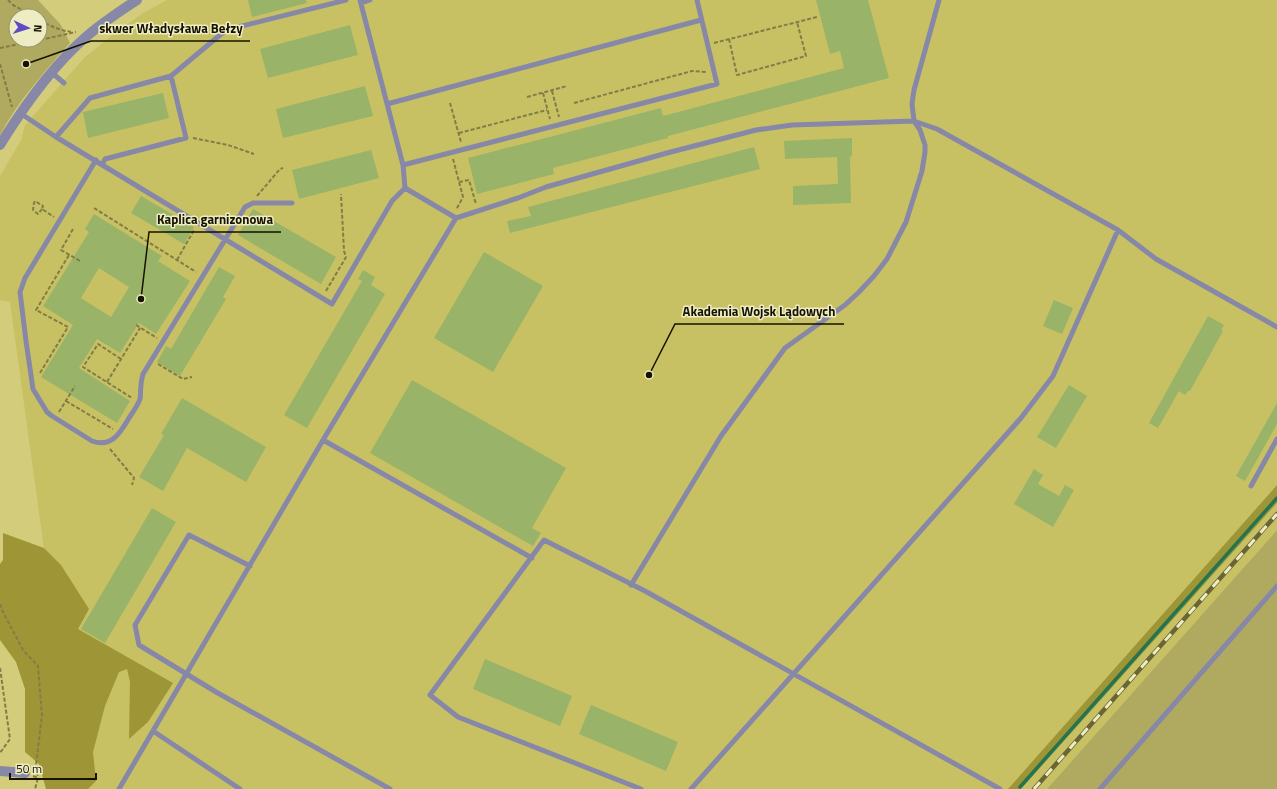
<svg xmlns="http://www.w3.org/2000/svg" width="1277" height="789" viewBox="0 0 1277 789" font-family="'Titillium Web',sans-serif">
<rect width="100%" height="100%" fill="#d3cc7a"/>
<path fill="#c8c164" d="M 167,0 L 1277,0 L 1277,485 L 1008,789 L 77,789 L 10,302 L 0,300 L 0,176 L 21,140 L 25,125 L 85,57 L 115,33 L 143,13 Z
M 1277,503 L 1277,530 L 1047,789 L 1021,789 Z"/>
<path fill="#b0aa60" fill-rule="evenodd" d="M 0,0 L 38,0 L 61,25 L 70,43 C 44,72 18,101 0,135 ZM 16,16 L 40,16 L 40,40 L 16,40 Z
M 1277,530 L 1277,789 L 1047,789 Z"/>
<path fill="#9e9636" d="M 1277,485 L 1277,503 L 1021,789 L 1008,789 Z
M 3,533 L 44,548 L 61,565 L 89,609 L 78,629 L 173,683 L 148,722 L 129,739 L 130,682 L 127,669 L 119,672 L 105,706 L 93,752 L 96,781 L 88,789 L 46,789 L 39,764 L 25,752 L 25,689 L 16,662 L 0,640 L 0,564 L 3,560 Z"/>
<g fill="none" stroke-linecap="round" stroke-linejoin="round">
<path stroke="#247351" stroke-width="3.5" d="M 1020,787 L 1277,498"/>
</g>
<path fill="#99b368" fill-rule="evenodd" d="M 248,0 L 306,0 L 307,3 L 252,17 Z
M 816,0 L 868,0 L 889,78 L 668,136 L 668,138 L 553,168 L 554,174 L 477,194 L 468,158 L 661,108 L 663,116 L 844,68 L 840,51 L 830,54 Z
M 350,25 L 358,55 L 268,78 L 260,49 Z
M 365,86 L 373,116 L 283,138 L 276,109 Z
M 163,93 L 169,118 L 88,138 L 83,112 Z
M 852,138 L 852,156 L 850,157 L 851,203 L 793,205 L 793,186 L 838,184 L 837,157 L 785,159 L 784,141 Z
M 754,147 L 760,169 L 510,233 L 507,221 L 531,216 L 528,207 Z
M 371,150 L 379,178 L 299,199 L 292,170 Z
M 141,196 L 194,227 L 184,244 L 131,213 Z
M 253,209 L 336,257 L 321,284 L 238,235 Z
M 94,214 L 162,256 L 158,261 L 190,281 L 156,334 L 139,323 L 120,353 L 97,339 L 79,368 L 130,401 L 117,423 L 41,377 L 73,325 L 43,306 L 89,232 L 85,229 ZM 99,268 L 129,287 L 111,317 L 81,298 Z
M 484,252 L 543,286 L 493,372 L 434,338 Z
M 219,267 L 235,276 L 223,297 L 226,299 L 180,376 L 157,362 L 166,346 L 171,349 Z
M 363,270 L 375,277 L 371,285 L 385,294 L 307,428 L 284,415 L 362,281 L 358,279 Z
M 1054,300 L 1073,308 L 1062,334 L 1043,326 Z
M 1208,316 L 1224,325 L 1221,330 L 1223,331 L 1190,391 L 1188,391 L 1185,395 L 1179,391 L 1158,428 L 1149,423 Z
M 412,380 L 566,468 L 532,528 L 541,533 L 533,546 L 370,453 Z
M 1069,385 L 1087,396 L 1056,448 L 1037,437 Z
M 182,398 L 266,447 L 246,482 L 187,448 L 163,491 L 139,477 L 164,435 L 161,434 Z
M 1277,403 L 1277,424 L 1245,481 L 1236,476 Z
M 1034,469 L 1043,475 L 1038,484 L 1059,496 L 1065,485 L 1074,490 L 1053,527 L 1014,504 Z
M 152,508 L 176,522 L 105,643 L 81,629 Z
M 485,659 L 572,696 L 560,726 L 473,689 Z
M 591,705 L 678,742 L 666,771 L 579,734 Z"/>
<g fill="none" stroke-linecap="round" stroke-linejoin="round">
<path stroke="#827d46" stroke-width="2" stroke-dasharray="4 2" stroke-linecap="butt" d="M 8,0 L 13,5 L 34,16
M 40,20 C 50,26 59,30 71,32
M 729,39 L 737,75 L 806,56 L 797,22
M 40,40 L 76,32
M 714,43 L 817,17
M 0,48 L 39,40
M 0,64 L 12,107
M 552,91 L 559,117
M 543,93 L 550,119
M 527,97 L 567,86
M 450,103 L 461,142
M 574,103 L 692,71 L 707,72
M 459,133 L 547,110
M 193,138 L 228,145 L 254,154
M 453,159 L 463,197 L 456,210
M 459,182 L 469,180 L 476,204
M 257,196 L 280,169 L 283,168
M 94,208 L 196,272
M 42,209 L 38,214 L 33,210 L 34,203 L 35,201 L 43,206 L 42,209 L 54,217
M 73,229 L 61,250 L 80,261
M 177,260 L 194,230
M 326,291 L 346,257 L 344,251 L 341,194
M 136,325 L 157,338
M 121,359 L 98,344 L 83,367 L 132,398
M 158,364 L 183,379 L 192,377
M 40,373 L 68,327 L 36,310 L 69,255
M 107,382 L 140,328
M 66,401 L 113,429
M 59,412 L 75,386
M 110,449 L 134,478 L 132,485
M 0,604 L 3,612 L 23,650 L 38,666 L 42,715 L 36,765 L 38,778
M 0,668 L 10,739 L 0,753
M 33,776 L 38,778 L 35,789"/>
<path stroke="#8787a7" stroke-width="5" d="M 361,3 L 370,0
M 51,72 L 64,83
M 387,104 L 701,20
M 20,113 L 56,137 L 332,304 L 392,201 L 405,188
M 56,137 L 90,98 L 171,76 L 226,30 L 346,0
M 96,160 L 25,278 L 20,292 L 26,341 L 33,389 L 47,412 L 52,416 L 92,441 C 112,448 120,433 129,418 C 133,412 138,405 140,399 C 141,394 140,391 141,386 C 141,382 142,378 143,374 L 245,207 L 253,203 L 292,203
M 102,165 L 105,159 L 186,138 L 171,76
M 403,165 L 717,84 L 697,0
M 456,218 L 518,198 L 546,187 L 667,153 L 756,130 L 792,125 L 914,121 L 937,129 L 1118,230 L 1156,259 L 1277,327
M 323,440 L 532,558
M 1251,486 L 1277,439
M 250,566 L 189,535 L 135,625 L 139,645 L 216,692 L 390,789
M 631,585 L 721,436 L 785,348 L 845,305 L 858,293 L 874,276 L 887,259 L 906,222 L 922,171 L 925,152 L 925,145 L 920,130 L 914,121 L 912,104 L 914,90 L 939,0
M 153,731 L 240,789
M 119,789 L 323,440 L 456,218 L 405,188 L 403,165 L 360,0
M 641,789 L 458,717 L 430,695 L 544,540 L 645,591 L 1000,789
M 691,789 L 1021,418 L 1053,376 L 1118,230
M 1100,789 L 1277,586"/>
<path stroke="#8787a7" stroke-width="10" d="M 0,145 C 24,106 52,66 87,36 C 102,23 120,11 137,0
M 0,771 L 25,773"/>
<defs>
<path id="rail" d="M 1034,789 L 1277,514"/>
</defs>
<use href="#rail" stroke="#696536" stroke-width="4.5"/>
<use href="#rail" stroke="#eeecc3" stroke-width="3" stroke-dasharray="9" stroke-linecap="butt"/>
</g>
<path fill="none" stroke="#151200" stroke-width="1.5" d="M26 64L91 41H250M141 299L149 232H281M649 375L675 324H844"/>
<g fill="#151200" stroke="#eeecc3" stroke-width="1.5">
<circle cx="26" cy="64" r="4"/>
<circle cx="141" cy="299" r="4"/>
<circle cx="649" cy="375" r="4"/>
</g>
<g font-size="13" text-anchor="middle" font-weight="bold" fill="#151200" stroke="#eeecc3" stroke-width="3" stroke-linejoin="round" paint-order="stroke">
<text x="171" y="33">skwer Władysława Bełzy</text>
<text x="215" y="224">Kaplica garnizonowa</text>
<text x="759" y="316">Akademia Wojsk Lądowych</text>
</g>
<g transform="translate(28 28) rotate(94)"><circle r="19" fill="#eeecc3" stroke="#979575"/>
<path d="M0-3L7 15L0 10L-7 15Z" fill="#5e4cc5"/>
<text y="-6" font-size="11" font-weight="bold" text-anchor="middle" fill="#151200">N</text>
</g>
<path d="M10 773v6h86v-6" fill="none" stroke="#151200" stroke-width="2"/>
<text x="16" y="773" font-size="12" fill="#151200" stroke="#eeecc3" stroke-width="3" paint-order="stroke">50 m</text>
</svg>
